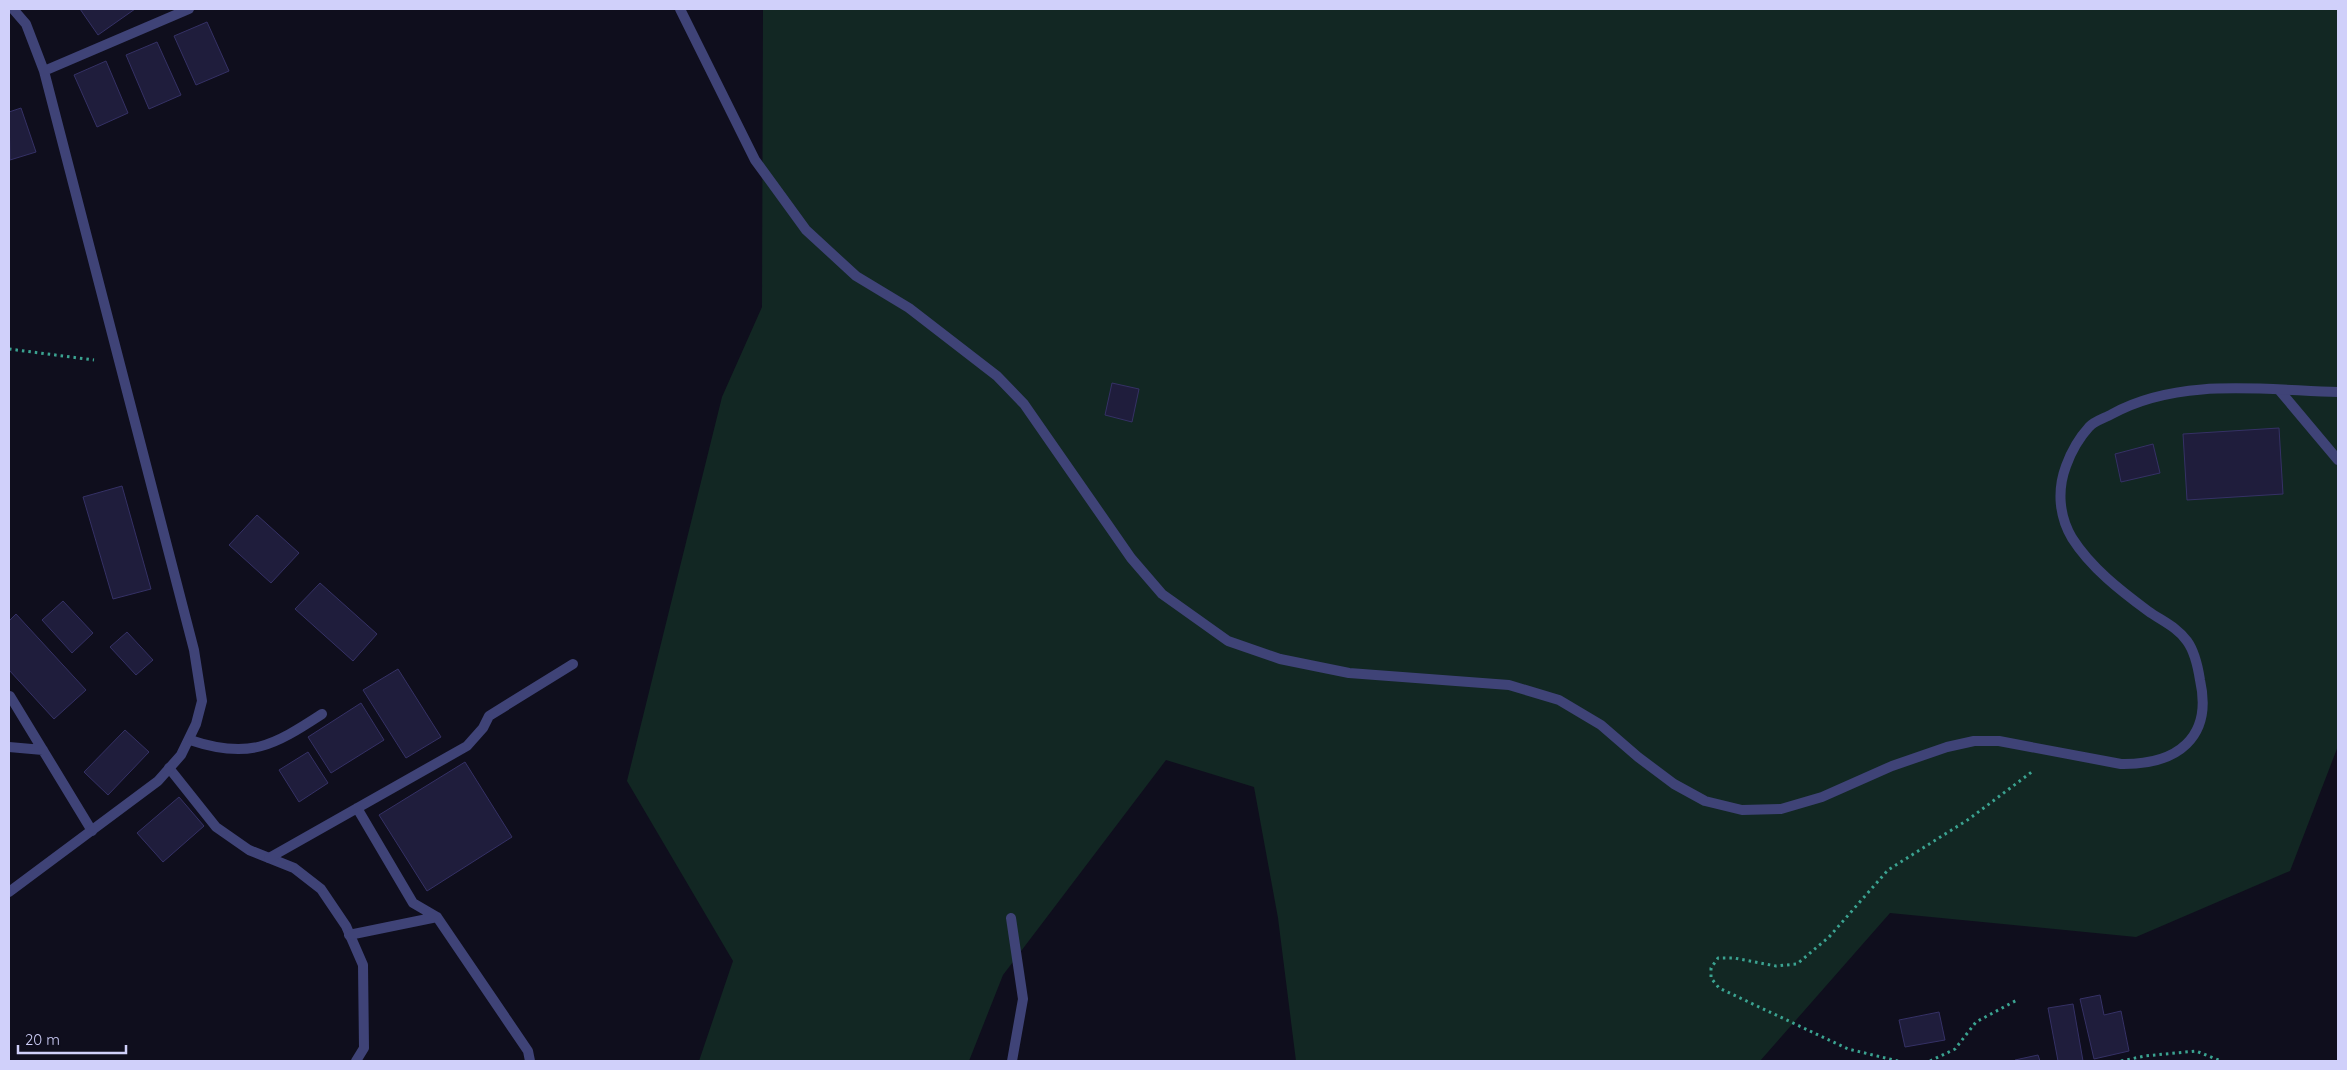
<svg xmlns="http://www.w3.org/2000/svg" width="2347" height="1070" viewBox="0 0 2347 1070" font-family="Quicksand,sans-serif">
<rect width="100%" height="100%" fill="#0f0e1d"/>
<path fill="#122723" d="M 763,9 L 2338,9 L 2338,746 L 2290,871 L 2136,937 L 1890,913 L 1760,1061 L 1296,1061 L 1278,918 L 1254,787 L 1166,760 L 1003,975 L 969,1061 L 699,1061 L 733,961 L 627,781 L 722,397 L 762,307 Z"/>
<path fill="#1f1d3c" stroke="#353165" d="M 80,9 L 135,9 L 98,35 Z
M 207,22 L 229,71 L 196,85 L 174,36 Z
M 157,42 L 181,95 L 149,109 L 126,55 Z
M 106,61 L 128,113 L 97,127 L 74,75 Z
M 21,108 L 36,152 L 10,160 L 9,112 Z
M 1112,383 L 1139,389 L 1132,422 L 1105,415 Z
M 2279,428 L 2283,494 L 2187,500 L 2183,434 Z
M 2153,444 L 2160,473 L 2121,482 L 2115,454 Z
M 122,486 L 151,589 L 113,599 L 83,497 Z
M 257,515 L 299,553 L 271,583 L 229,545 Z
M 320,583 L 377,634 L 353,661 L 295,609 Z
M 63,601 L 93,633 L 72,653 L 42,620 Z
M 16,614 L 86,690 L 54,719 L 9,670 L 9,621 Z
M 127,632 L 153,660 L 136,675 L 110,647 Z
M 398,669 L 441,737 L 406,758 L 363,690 Z
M 361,703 L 384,740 L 331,773 L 308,737 Z
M 125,730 L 149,752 L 108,795 L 84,772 Z
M 308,752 L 328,783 L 299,802 L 279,770 Z
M 465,762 L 512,837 L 427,891 L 379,815 Z
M 179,797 L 204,826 L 163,862 L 137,833 Z
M 2100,995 L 2104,1015 L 2121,1011 L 2129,1051 L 2094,1059 L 2080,999 Z
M 2073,1004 L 2083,1061 L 2058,1061 L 2048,1008 Z
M 1939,1012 L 1945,1040 L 1905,1047 L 1899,1020 Z
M 2038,1055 L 2040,1061 L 2015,1061 L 2015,1060 Z"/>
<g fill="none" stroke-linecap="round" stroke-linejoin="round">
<path stroke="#3ba391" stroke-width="3" stroke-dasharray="2.5 4" stroke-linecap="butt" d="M 9,349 L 94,360
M 1898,1061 L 1848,1049 L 1719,988 L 1711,978 L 1711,968 L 1718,958 L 1734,958 L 1776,966 L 1797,964 L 1829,937 L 1888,870 L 1969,819 L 2033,771
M 1930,1061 L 1955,1049 L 1976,1022 L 2017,1000
M 2121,1061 L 2145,1056 L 2196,1051 L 2221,1061"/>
<path stroke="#3f4377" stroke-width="10" d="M 2280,391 L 2338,460
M 10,696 L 92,831
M 9,747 L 43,750
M 169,768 L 216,827 L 249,850 L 294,868 L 321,889 L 346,926 L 363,965 L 364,1048 L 356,1061
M 1011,918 L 1023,999 L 1012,1061"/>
<path stroke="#3f4377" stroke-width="10" d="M 44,71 L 189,9
M 190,740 C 249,760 273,746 322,714
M 357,808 L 413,903 L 437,917 L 528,1051 L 530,1061
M 269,858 L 467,746 L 483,728 L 489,716 L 573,664
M 9,892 L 158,781 L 181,755 L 196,724 L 202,701 L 194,650 L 44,71 L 26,24 L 13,9
M 349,935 L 437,917"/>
<path stroke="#3f4377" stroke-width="10" d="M 680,9 L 755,160 L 806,230 L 856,276 L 909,308 L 997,376 L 1024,404 L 1131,558 L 1162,594 L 1228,641 L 1280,659 L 1349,673 L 1509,685 L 1559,700 L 1601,725 L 1638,757 L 1674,784 L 1705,801 L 1742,810 L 1781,809 L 1822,797 L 1892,766 L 1947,747 L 1974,741 L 1999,741 L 2121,764 C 2177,765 2213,738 2200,680 C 2198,667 2195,652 2187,641 C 2177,627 2162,621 2148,611 C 2121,591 2091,568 2072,538 C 2059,516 2057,490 2066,466 C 2071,452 2079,438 2089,427 C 2094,421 2105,418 2112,414 C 2179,377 2264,390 2338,392"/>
</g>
<rect width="2347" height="1070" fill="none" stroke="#d0d0fa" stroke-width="20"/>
<path d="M18 1045v8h108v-8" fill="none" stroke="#d0d0fa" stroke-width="2.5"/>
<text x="25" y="1045" font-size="15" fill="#d0d0fa" stroke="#0f0e1d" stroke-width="4" paint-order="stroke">20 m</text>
</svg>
